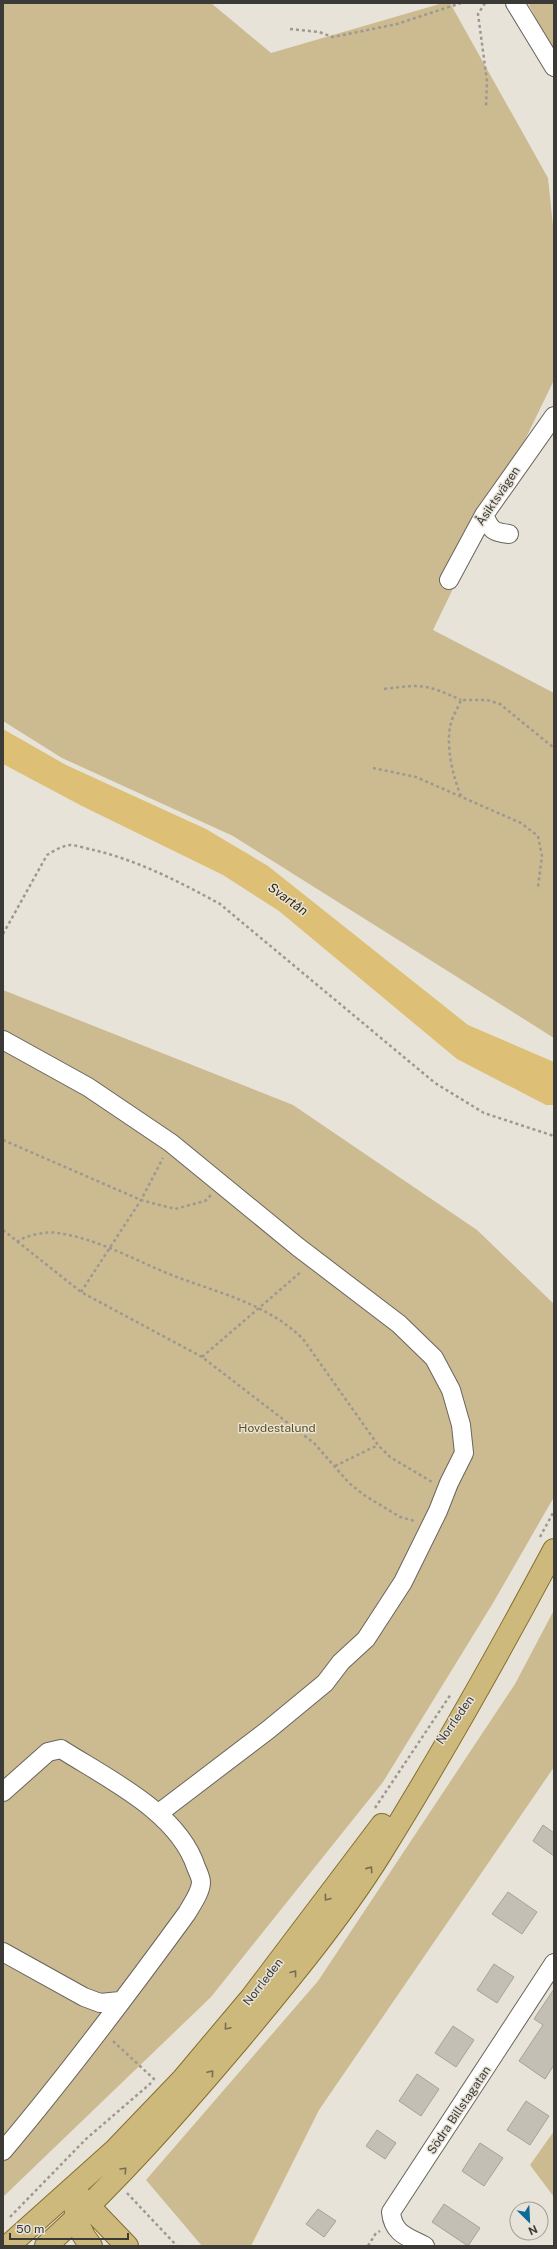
<svg xmlns="http://www.w3.org/2000/svg" width="557" height="2249" viewBox="0 0 557 2249" font-family="'Public Sans',sans-serif">
<rect width="100%" height="100%" fill="#e7e3d8"/>
<path fill="#ccbb90" d="M 3,3 L 211,3 L 271,53 L 443,3 L 450,3 L 548,178 L 554,235 L 554,380 L 433,630 L 554,693 L 554,1038 L 233,836 L 62,758 L 3,721 Z
M 528,3 L 554,3 L 554,54 Z
M 3,990 L 293,1105 L 477,1230 L 554,1304 L 554,1497 L 493,1603 L 383,1782 L 211,1997 L 3,2197 Z
M 554,1610 L 554,1767 L 319,2110 L 251,2246 L 202,2246 L 146,2180 L 318,1981 L 515,1684 Z
M 554,2131 L 554,2197 L 530,2165 Z"/>
<path fill="#ddbf75" d="M 3,729 L 66,765 L 206,829 L 268,866 L 468,1025 L 554,1062 L 554,1105 L 546,1105 L 457,1059 L 279,911 L 223,875 L 82,806 L 3,764 Z"/>
<path fill="#c3bfb5" stroke="#a6a298" d="M 543,1825 L 554,1833 L 554,1856 L 533,1841 Z
M 508,1892 L 537,1912 L 522,1934 L 492,1914 Z
M 494,1964 L 514,1977 L 497,2003 L 477,1990 Z
M 554,1989 L 554,2065 L 545,2079 L 519,2061 L 543,2025 L 534,2019 Z
M 453,2026 L 474,2040 L 456,2067 L 435,2053 Z
M 417,2074 L 439,2089 L 421,2116 L 399,2101 Z
M 526,2101 L 549,2116 L 530,2145 L 507,2130 Z
M 377,2130 L 396,2143 L 385,2159 L 366,2146 Z
M 480,2143 L 503,2158 L 484,2186 L 462,2171 Z
M 444,2204 L 480,2228 L 468,2246 L 432,2222 Z
M 318,2209 L 336,2221 L 324,2237 L 306,2224 Z"/>
<g fill="none" stroke-linecap="round" stroke-linejoin="round">
<defs>
<path id="minor" d="M 515,3 L 554,67
M 484,515 C 491,530 492,532 509,534
M 449,580 L 484,515 L 554,416
M 3,1040 L 88,1087 L 171,1143 L 298,1247 L 399,1324 L 434,1358 L 451,1390 L 461,1425 L 464,1453 L 449,1483 L 438,1511 L 403,1582 L 366,1639 L 341,1662 L 325,1683 L 268,1730 L 159,1813
M 3,1792 L 48,1752 L 61,1749 C 108,1779 178,1812 196,1867 C 198,1872 201,1878 201,1882 C 201,1892 192,1904 187,1913 C 128,1994 68,2074 3,2151
M 3,1952 L 84,1997 L 100,2003 L 120,2001
M 425,2246 C 408,2237 393,2234 391,2212 L 554,1963"/>
<path id="major" d="M 78,2195 L 127,2246
M 75,2205 C 77,2222 80,2233 91,2246
M 8,2246 L 114,2151 L 183,2079 L 252,1997 L 382,1825
M 46,2246 C 116,2183 178,2112 239,2040 C 288,1981 338,1921 379,1856 C 440,1758 499,1653 554,1550"/>
</defs>
<use href="#minor" stroke="#69655c" stroke-width="20"/>
<use href="#major" stroke="#856f2c" stroke-width="24"/>
<path stroke="#9d9992" stroke-width="2.5" stroke-dasharray="3 3" stroke-linecap="butt" d="M 485,3 L 478,14 L 487,81 L 486,107
M 290,29 L 319,32 L 333,37 L 397,24 L 461,3
M 384,689 C 422,684 426,684 461,700
M 373,768 L 416,777 L 521,823 L 538,836 L 542,856 L 538,887
M 461,796 C 453,777 445,744 451,723 C 453,715 458,708 461,700 L 487,700 L 500,704 L 554,748
M 3,934 L 47,855 C 54,851 61,846 70,845 C 77,845 87,849 94,850 C 139,861 180,882 220,904 L 435,1083 L 484,1113 L 554,1136
M 3,1140 L 141,1200 L 175,1209 L 205,1201 L 211,1195
M 3,1230 L 81,1292 L 202,1357 L 314,1443 L 349,1483 L 364,1495 L 400,1517 L 415,1521
M 17,1242 C 25,1235 48,1231 58,1233 C 104,1240 142,1265 185,1280 C 227,1295 271,1307 303,1339 L 378,1445 L 390,1457 L 432,1482
M 81,1292 L 141,1200 L 163,1158
M 202,1357 L 302,1271
M 335,1466 L 378,1445
M 540,1537 L 554,1511
M 375,1808 L 451,1694
M 113,2041 L 155,2080
M 127,2193 L 177,2246
M 10,2217 L 86,2139 L 151,2083
M 368,2246 L 376,2233 L 380,2231"/>
<use href="#minor" stroke="#fff" stroke-width="18"/>
<use href="#major" stroke="#ceb97d" stroke-width="22"/>
</g>
<defs><path id="oneway-chevron" d="M-2-3.5L2.5 0L-2 3.5" fill="none" stroke-width="1.6" stroke-linecap="round" stroke-linejoin="round"/></defs>
<g stroke="#766d52">
<use href="#oneway-chevron" transform="translate(370 1869) rotate(-55)"/>
<use href="#oneway-chevron" transform="translate(327 1898) rotate(127)"/>
<use href="#oneway-chevron" transform="translate(294 1973) rotate(-53)"/>
<use href="#oneway-chevron" transform="translate(227 2027) rotate(130)"/>
<use href="#oneway-chevron" transform="translate(211 2073) rotate(-50)"/>
<use href="#oneway-chevron" transform="translate(124 2170) rotate(-47)"/>
</g>
<g text-anchor="middle" dominant-baseline="central" stroke-width="3" stroke-linejoin="round" paint-order="stroke">
<g font-size="12" fill="#3c3a36" stroke="#e7e3d8">
<text transform="translate(498 496) rotate(-56)">Åsiktsvägen</text>
<text transform="translate(455 1720) rotate(-55)">Norrleden</text>
<text transform="translate(263 1982) rotate(-52)">Norrleden</text>
<text transform="translate(459 2110) rotate(-56)">Södra Billstagatan</text>
</g>
<g font-size="12" fill="#624e15" stroke="#e7e3d8">
<text x="277" y="1428">Hovdestalund</text>
</g>
<g font-size="13" font-style="italic" fill="#342806" stroke="#e7e3d8">
<text transform="translate(288 899) rotate(36)">Svartån</text>
</g>
</g>
<rect width="557" height="2249" fill="none" stroke="#3c3a36" stroke-width="8"/>
<g transform="translate(529 2221) rotate(156)"><circle r="19" fill="#e7e3d8" stroke="#a39f97"/>
<path d="M0-3L7 15L0 10L-7 15Z" fill="#0d6b9a"/>
<text y="-6" font-size="11" font-weight="bold" text-anchor="middle" fill="#3c3a36">N</text>
</g>
<path d="M10 2233v6h118v-6" fill="none" stroke="#3c3a36" stroke-width="2"/>
<text x="16" y="2233" font-size="12" fill="#3c3a36" stroke="#e7e3d8" stroke-width="3" paint-order="stroke">50 m</text>
</svg>
